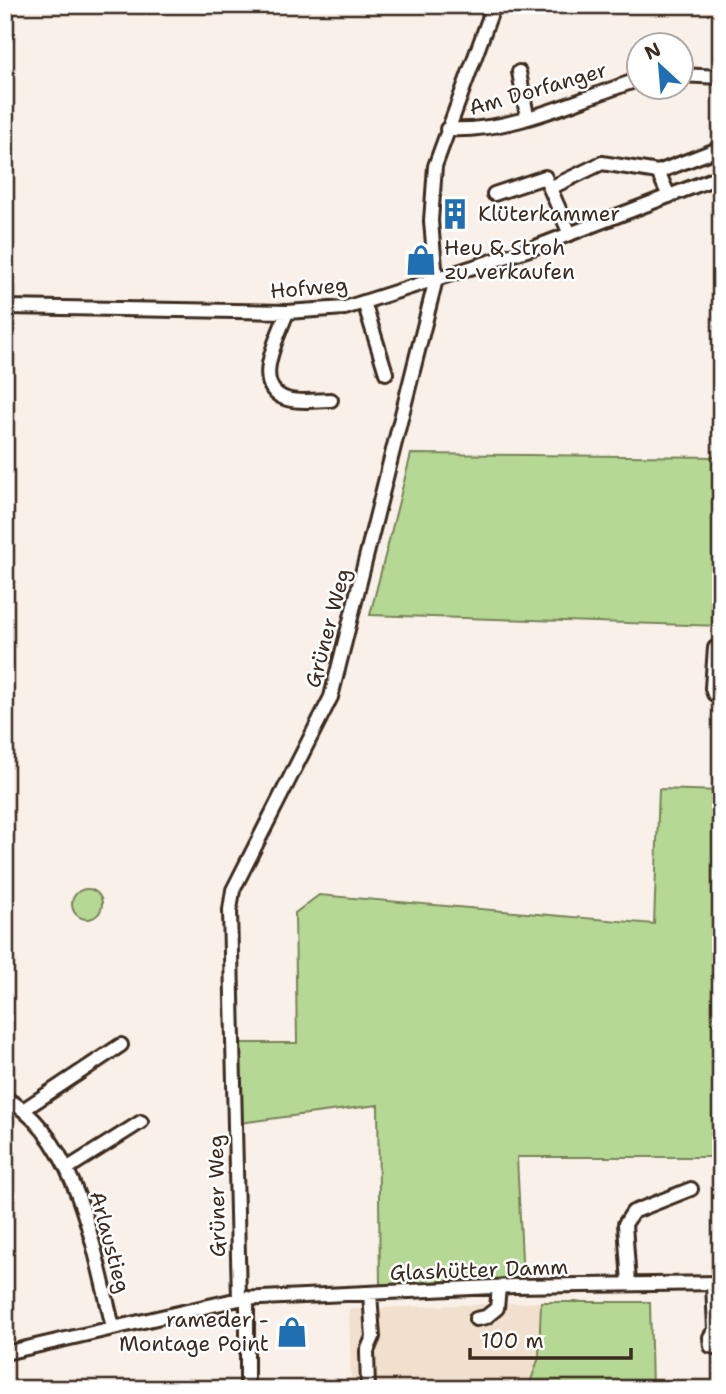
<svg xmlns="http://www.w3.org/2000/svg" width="726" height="1394" viewBox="0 0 726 1394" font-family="'Shantell Sans',sans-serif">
<rect width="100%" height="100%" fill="#f9f1e9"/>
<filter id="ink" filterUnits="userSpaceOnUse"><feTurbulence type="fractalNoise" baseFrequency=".0143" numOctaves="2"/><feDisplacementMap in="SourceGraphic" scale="14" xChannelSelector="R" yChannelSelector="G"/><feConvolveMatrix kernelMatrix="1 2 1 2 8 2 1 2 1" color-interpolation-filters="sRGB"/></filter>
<g filter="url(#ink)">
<path fill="#f2e0cf" d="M 541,1302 L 539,1357 L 528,1389 L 351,1389 L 349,1309 Z"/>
<path fill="#b5d994" stroke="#788259" stroke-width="2" d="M 411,454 L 721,457 L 721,626 L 370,615 Z
M 659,789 L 721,791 L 717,863 L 721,864 L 721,1157 L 517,1157 L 523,1280 L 380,1285 L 378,1105 L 239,1123 L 239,1043 L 297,1043 L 295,913 L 319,895 L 654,924 Z
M72 904a15 15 0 1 1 30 0a15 15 0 1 1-30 0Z
M 541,1302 L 650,1302 L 652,1389 L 528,1389 L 539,1357 Z"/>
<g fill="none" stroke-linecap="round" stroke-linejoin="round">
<defs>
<path id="minor" d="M 519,72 L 527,116
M 680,75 L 721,77
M 447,129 C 512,133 578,99 638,80
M 550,188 L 602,163 L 658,172
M 494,194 L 545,177 L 570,234
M 669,196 L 658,172 L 721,148
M 364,302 L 386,373
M 5,307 L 287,312 L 345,308 L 533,248 L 721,176
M 287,312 C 279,336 249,387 287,399 C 300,403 318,400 331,400
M 721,645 L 715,648 L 712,688 L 714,694 L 721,697
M 5,1098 C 77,1135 95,1255 113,1327
M 26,1108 L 121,1045
M 68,1168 L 141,1122
M 713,1283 L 715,1330
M 629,1284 L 625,1224 L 633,1212 L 691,1189
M 239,1299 L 230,910 L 233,890 L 331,697 L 436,279 L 431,221 L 435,166 L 494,5
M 476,1319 L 486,1317 L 497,1308 L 499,1287
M 715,1330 L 710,1337 L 711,1346 L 721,1349
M 5,1353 L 239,1299 L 514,1286 L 721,1283
M 247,1389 L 247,1298
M 368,1389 L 367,1351 L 373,1337 L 370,1293"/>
</defs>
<use href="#minor" stroke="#3b2a1e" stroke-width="18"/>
<use href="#minor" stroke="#fff" stroke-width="12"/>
</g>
</g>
<defs>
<symbol id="building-bare" viewBox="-9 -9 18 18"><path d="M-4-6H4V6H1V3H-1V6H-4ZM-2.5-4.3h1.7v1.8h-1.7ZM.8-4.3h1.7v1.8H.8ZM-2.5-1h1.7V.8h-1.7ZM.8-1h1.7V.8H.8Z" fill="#1f6fb2" stroke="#fff" stroke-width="2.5" paint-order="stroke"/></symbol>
<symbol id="shop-bare" viewBox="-9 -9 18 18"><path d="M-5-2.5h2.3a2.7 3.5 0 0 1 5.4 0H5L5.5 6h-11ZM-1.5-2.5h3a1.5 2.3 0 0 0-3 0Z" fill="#1f6fb2" stroke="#fff" stroke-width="2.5" paint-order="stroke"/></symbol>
</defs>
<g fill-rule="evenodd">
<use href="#building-bare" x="433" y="192" width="44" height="44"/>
<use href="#shop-bare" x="399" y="238" width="44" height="44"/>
<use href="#shop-bare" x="270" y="1310" width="44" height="44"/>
</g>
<g text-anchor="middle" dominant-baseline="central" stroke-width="5" stroke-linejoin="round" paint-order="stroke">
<g font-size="21" fill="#3b2a1e" stroke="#fff">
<text transform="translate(538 89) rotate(-16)">Am Dorfanger</text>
<text transform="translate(309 288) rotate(-5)">Hofweg</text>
<text transform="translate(328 628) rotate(-75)">Grüner Weg</text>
<text transform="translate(217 1196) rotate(-91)">Grüner Weg</text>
<text transform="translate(110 1242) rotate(75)">Arlaustieg</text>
<text transform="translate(479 1270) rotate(-2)">Glashütter Damm</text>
</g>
<g font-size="21" fill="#3b2a1e" stroke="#fff" text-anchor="start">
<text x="478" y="214">Klüterkammer</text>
<text x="444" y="248">Heu &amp; Stroh<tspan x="444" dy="24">zu verkaufen</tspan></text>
<text x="269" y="1320" text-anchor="end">rameder -<tspan x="269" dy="24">Montage Point</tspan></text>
</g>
</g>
<rect width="726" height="1394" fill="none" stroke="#fff" stroke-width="28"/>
<rect x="14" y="14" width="698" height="1366" fill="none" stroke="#3b2a1e" stroke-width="2.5" filter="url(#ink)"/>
<g transform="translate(660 66) rotate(334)"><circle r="33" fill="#ffffff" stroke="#b1aaa5" stroke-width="2"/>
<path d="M0-5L12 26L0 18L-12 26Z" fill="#1f6fb2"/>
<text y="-10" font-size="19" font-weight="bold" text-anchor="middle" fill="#3b2a1e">N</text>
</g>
<path d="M470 1348v10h161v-10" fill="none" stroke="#3b2a1e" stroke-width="3.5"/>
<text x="481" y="1348" font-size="21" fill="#3b2a1e" stroke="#ffffff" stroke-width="5" paint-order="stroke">100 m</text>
</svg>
